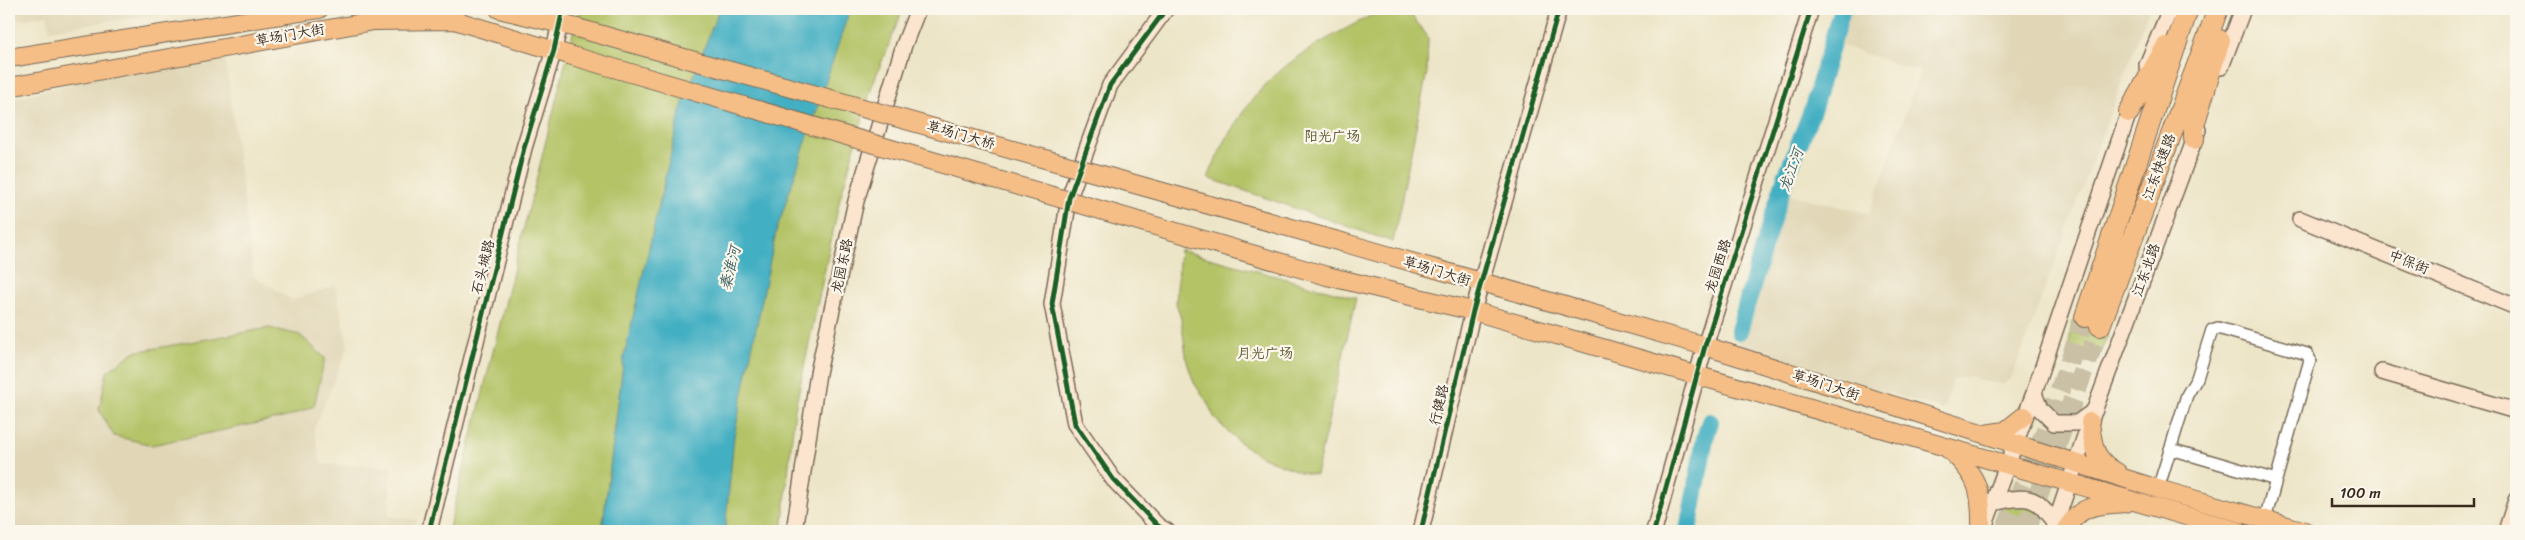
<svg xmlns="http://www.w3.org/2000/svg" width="2525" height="540" viewBox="0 0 2525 540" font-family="Sriracha,'LXGW WenKai TC',sans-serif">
<rect width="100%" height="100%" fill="#fbf7ec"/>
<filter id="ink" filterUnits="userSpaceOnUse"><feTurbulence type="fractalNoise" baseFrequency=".02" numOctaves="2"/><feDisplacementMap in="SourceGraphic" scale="10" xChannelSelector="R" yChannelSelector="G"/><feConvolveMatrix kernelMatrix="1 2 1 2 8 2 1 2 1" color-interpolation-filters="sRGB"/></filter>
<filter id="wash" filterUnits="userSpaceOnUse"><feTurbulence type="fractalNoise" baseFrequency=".0096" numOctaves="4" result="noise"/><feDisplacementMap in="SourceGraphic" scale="20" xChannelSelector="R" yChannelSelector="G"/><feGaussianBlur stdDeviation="1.12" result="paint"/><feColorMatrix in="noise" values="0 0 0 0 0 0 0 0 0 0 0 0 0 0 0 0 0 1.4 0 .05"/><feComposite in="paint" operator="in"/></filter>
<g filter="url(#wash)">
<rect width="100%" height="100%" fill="#ede5c7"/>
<path fill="#e1d7b7" d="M 9,9 L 190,9 L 50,30 L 47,15 L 9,22 Z
M 1833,9 L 2149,9 L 2012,377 L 2003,384 L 1980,381 L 1972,376 L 1954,379 L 1943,410 L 1740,346 L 1730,328 L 1772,190 L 1869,214 L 1920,72 L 1828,41 L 1827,27 Z
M 225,58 L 254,277 L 293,300 L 335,285 L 348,347 L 314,429 L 321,464 L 391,467 L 389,516 L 417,520 L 414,531 L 9,531 L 9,100 L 159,59 Z"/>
<path fill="#b3c366" stroke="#777642" d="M 579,9 L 903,9 L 872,86 L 840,199 L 795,409 L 782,531 L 609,531 L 622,375 L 602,531 L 448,531 Z
M 1383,9 L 1407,9 L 1428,37 L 1427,72 L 1393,242 L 1208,178 C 1225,134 1254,88 1294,60 C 1321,40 1354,25 1383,9 Z
M 1180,250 L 1356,298 L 1316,475 L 1300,472 L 1260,456 L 1239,442 L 1215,419 L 1207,402 L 1194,383 L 1187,362 L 1181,319 L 1176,303 Z
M 2072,322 L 2108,336 C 2100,353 2095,368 2074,360 L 2069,345 Z
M 269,328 L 300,335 L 325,358 L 314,406 L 287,417 L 152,445 L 114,436 L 99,410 L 107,372 L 134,352 Z
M 2019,500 L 2038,511 L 2041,523 L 2038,531 L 2010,531 L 1996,526 L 2004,507 Z"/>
<path fill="#43afc2" stroke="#3f6c70" d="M 719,9 L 850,9 L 776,232 L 734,436 L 725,531 L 602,531 L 624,356 L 681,109 Z"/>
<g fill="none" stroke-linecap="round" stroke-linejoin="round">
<path stroke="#43afc2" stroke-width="18" d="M 1739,331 L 1768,232 L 1786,177 L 1813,108 L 1842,9
M 1688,531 L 1705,438 L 1710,422"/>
</g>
</g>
<g filter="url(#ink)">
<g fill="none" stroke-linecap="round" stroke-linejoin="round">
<path stroke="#c9c0a5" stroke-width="20" stroke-dasharray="20 10" stroke-linecap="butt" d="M 2005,531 L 2046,430 L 2085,317
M 2025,531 L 2100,326"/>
<defs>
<path id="street" d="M 2170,449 L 2276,480
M 2158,489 L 2187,395 L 2197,378 L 2212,330 L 2218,328 L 2307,354 L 2310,360 L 2265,519"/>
<path id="secondary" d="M 1166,9 L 1110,85 L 1069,198 L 1052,304 L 1075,424 L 1113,479 L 1158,526 L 1167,531
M 2147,65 L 2170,9
M 2221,67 L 2243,9
M 2300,219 L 2516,307
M 2382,372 L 2516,411
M 2034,393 L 2040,409 L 2054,423 L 2077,423 L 2095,410
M 1993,503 C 2025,495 2039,494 2055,526
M 1983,530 L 2034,393 L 2132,103
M 429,531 L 524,148 L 554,50 L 563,9
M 794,531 L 818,373 L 856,201 L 904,45 L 918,9
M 1421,531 L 1473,311 L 1559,9
M 1654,531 L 1705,346 L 1811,9
M 2053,531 L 2086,433 L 2198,130
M 2506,531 L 2516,500"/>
<path id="primary" d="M 499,9 L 577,28
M 9,58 L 319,9
M 9,87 L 373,21 L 454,20 L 569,55
M 1345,243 L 1705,346 L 2158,489 L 2305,531
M 1327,276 L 1473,311 L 2238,531
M 2090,422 C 2093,447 2094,460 2118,473
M 1985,434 L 2005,431 L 2024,416
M 1947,448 C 1979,476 1982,491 1981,531
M 2065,531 C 2080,504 2096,505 2125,503"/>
<path id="highway" d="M 2129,112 L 2166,47
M 2194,139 L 2194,125 L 2220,40
M 2085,317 L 2188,9
M 2100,326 L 2218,9"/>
</defs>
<use href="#street" stroke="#796b59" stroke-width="14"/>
<use href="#secondary" stroke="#796b59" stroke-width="18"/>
<use href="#primary" stroke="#796b59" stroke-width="20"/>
<use href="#highway" stroke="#796b59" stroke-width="22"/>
<use href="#street" stroke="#fff" stroke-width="11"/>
<use href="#secondary" stroke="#fbe5cf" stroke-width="15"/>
<use href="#primary" stroke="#f6be87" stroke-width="18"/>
<use href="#highway" stroke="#f6be87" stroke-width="20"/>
<defs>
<path id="primary-bridge" d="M 577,28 L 1345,243
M 569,55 L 1327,276"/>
</defs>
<use href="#primary-bridge" stroke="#796b59" stroke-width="20" stroke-linecap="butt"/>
<use href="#primary-bridge" stroke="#f6be87" stroke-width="18"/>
<defs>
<path id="cycleway" d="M 1166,9 L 1110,85 L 1069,198 L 1052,304 L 1075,424 L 1113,479 L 1158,526 L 1167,531
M 429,531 L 524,148 L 554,50 L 563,9
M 1421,531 L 1473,311 L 1559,9
M 1654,531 L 1705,346 L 1811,9"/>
</defs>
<use href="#cycleway" stroke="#fbf7ec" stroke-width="8"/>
<use href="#cycleway" stroke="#1b5e20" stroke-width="5"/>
</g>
</g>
<g text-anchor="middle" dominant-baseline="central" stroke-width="4.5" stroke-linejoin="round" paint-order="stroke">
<g font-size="14" fill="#3b2a1e" stroke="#fbf7ec">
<text transform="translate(290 35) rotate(-10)">草场门大街</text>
<text transform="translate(961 135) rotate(16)">草场门大桥</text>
<text transform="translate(2159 167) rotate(-70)">江东快速路</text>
<text transform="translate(2409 262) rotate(22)">中保街</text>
<text transform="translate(842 266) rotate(-78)">龙园东路</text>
<text transform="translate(1718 266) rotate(-72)">龙园西路</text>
<text transform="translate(483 267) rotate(-76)">石头城路</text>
<text transform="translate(2146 270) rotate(-70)">江东北路</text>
<text transform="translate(1437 271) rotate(17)">草场门大街</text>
<text transform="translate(1826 385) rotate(18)">草场门大街</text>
<text transform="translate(1439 405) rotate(-77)">行健路</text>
</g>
<g font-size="14" fill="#5f5834" stroke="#fbf7ec">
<text x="1332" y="136">阳光广场</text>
<text x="1265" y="353">月光广场</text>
</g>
<g font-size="15" font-style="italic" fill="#3e5f60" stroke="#fbf7ec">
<text transform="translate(1791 170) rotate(-70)">龙江河</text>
<text transform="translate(730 268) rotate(-76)">秦淮河</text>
</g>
</g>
<rect width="2525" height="540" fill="none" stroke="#fbf7ec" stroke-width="30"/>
<path d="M2332 498v8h142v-8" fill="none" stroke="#3b2a1e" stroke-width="2.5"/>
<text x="2340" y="498" font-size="15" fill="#3b2a1e" stroke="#fbf7ec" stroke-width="4" paint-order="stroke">100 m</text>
</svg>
